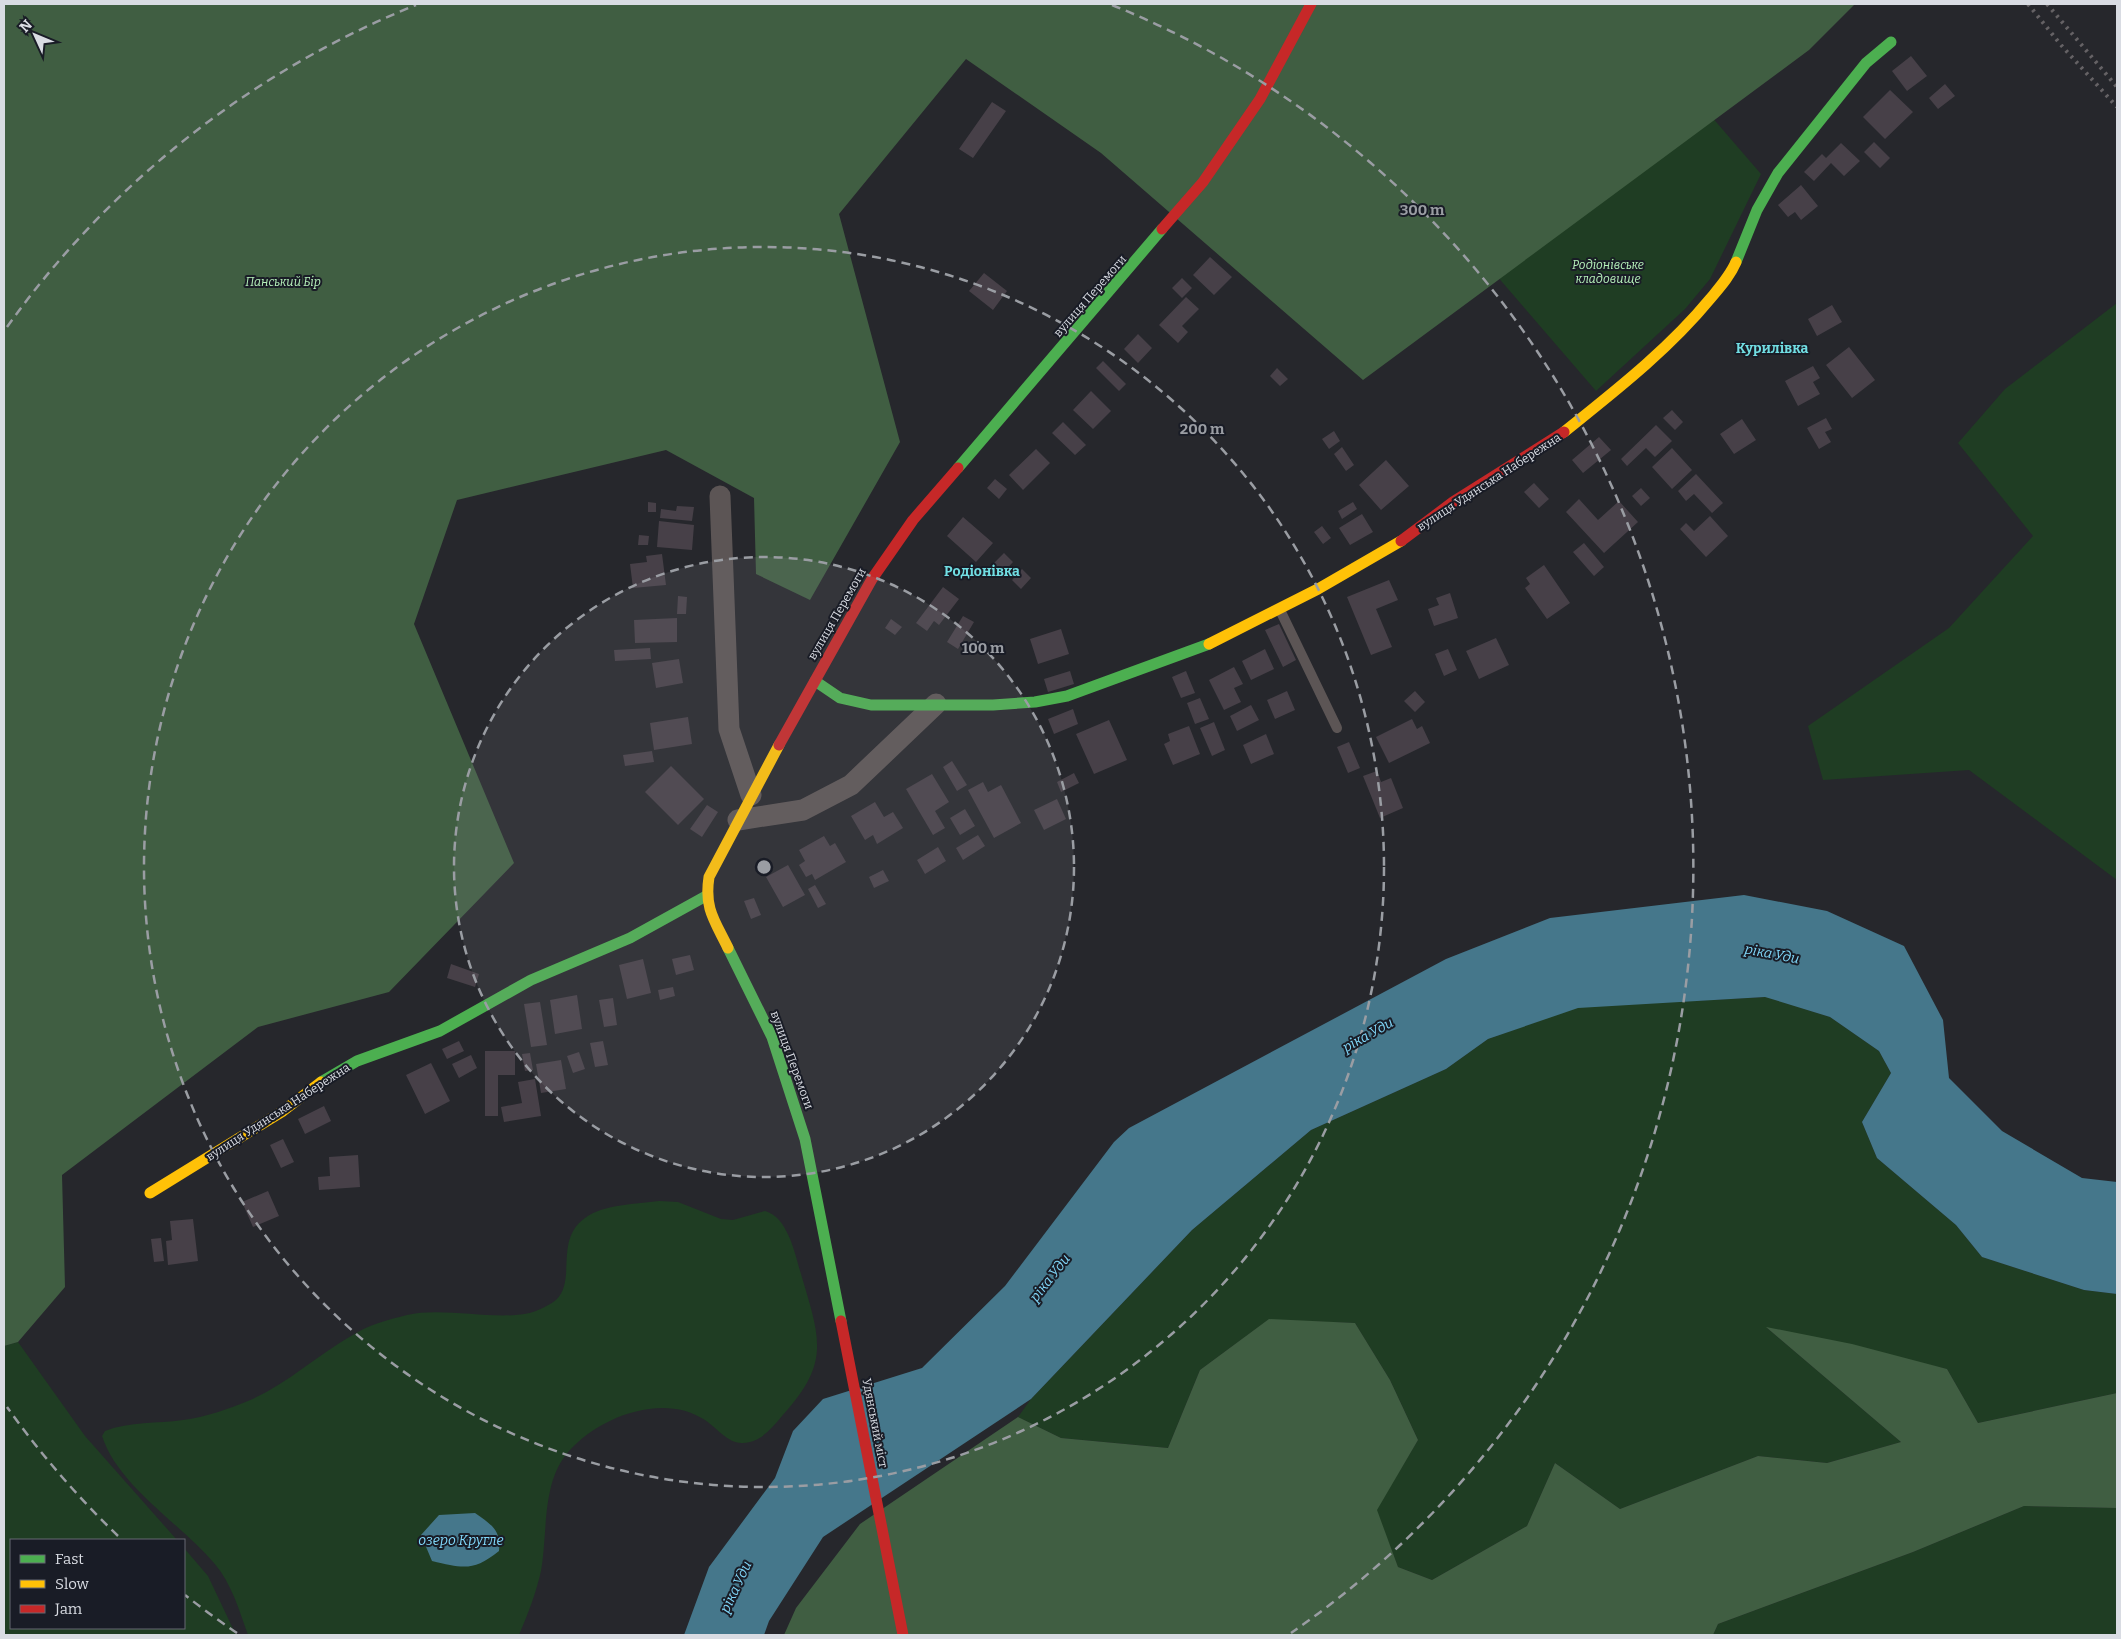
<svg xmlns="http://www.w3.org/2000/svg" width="2121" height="1639" viewBox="0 0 2121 1639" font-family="Bitter,serif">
<rect width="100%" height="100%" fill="#26272c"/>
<path fill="#1f3d23" d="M 1692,94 L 1761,174 L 1710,279 L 1685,309 L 1596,391 L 1490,268 Z
M 2117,303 L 2117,880 L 1969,770 L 1823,780 L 1808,726 L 1949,628 L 2033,536 L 1958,443 L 2005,389 Z
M 1766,997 L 1830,1017 L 1879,1051 L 1891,1073 L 1862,1122 L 1877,1158 L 1956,1225 L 1982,1257 L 2084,1290 L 2117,1294 L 2117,1393 L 1978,1423 L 1947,1369 L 1767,1328 L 1901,1442 L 1827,1463 L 1758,1456 L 1620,1509 L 1555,1463 L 1527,1526 L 1432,1580 L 1398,1567 L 1376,1510 L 1418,1440 L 1390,1380 L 1355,1323 L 1268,1320 L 1200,1370 L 1168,1448 L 1061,1438 L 1018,1417 L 1031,1399 L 1192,1230 L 1311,1130 L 1446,1069 L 1488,1039 L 1578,1007 Z
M 659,1201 L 678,1202 L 721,1219 L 733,1220 L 765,1211 C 788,1217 795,1254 801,1274 C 820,1339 831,1362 782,1416 C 771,1429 761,1442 743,1443 C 728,1444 716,1427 705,1420 C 663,1392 599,1417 569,1451 C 541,1482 548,1533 541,1571 C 536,1593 528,1614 519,1635 L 248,1635 C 239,1610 232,1584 214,1563 C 181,1524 118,1486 102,1436 L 105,1431 C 130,1421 157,1424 183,1420 C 206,1417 228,1409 248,1401 C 286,1385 316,1356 351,1336 C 368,1325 387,1320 407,1315 C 445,1306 503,1323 536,1311 C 541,1309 551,1304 556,1300 C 577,1280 554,1240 585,1218 C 604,1204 637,1204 659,1201 Z
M 18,1342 L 85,1436 L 177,1540 L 11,1540 L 11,1628 L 184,1628 L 184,1548 L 208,1576 L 236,1635 L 4,1635 L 4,1346 Z
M 2024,1506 L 2117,1508 L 2117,1635 L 1713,1635 L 1718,1624 L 1913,1552 Z"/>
<path fill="#405e42" d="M 4,4 L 1855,4 L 1809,50 L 1363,380 L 1101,153 L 966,59 L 839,214 L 900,442 L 810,600 L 756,574 L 754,498 L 666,450 L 457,500 L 414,624 L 514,863 L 389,992 L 258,1027 L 62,1175 L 65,1287 L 18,1342 L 4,1346 Z
M 1269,1319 L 1355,1323 L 1390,1380 L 1418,1440 L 1377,1510 L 1398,1567 L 1432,1580 L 1527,1526 L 1555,1463 L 1620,1509 L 1758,1456 L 1827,1463 L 1901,1442 L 1766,1327 L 1852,1344 L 1947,1369 L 1978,1423 L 2117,1393 L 2117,1508 L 2024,1506 L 1913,1552 L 1718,1624 L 1713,1635 L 784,1635 L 796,1608 L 860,1524 L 1018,1417 L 1061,1438 L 1168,1448 L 1200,1370 Z"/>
<path fill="#45778b" d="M 1744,895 L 1827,911 L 1904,946 L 1943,1020 L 1949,1078 L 2002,1131 L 2082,1178 L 2117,1182 L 2117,1294 L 2084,1290 L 1982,1257 L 1956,1225 L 1877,1158 L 1862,1122 L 1891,1073 L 1879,1051 L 1830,1017 L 1765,997 L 1578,1008 L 1488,1039 L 1446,1069 L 1311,1130 L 1192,1230 L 1031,1399 L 823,1537 L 769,1621 L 764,1635 L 684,1635 L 709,1567 L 775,1478 L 793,1431 L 823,1399 L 922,1368 L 1005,1286 L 1114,1142 L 1129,1128 L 1446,959 L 1550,918 Z
M 475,1513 C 492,1525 501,1530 499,1551 C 473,1572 463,1568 432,1561 L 421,1535 L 439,1515 Z"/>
<path fill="#474048" d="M 1911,56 L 1927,76 L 1907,91 L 1892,71 Z
M 1945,84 L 1955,96 L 1938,109 L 1929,98 Z
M 1890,90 L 1913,112 L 1885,139 L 1863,117 Z
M 992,102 L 1006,111 L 973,158 L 959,149 Z
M 1874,142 L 1890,158 L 1880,168 L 1864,152 Z
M 1841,143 L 1860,161 L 1844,176 L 1831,163 L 1814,181 L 1804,172 L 1822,154 L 1826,158 Z
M 1801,185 L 1818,206 L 1801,220 L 1795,212 L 1788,217 L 1778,205 Z
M 1210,257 L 1232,277 L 1214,295 L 1193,275 Z
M 984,273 L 1007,291 L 993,310 L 969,291 Z
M 1182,278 L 1192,288 L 1182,298 L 1172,288 Z
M 1186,297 L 1199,309 L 1182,326 L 1188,332 L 1178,343 L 1159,325 Z
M 1832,305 L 1842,322 L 1817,336 L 1808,319 Z
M 1138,334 L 1152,348 L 1138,363 L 1124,349 Z
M 1849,347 L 1875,380 L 1852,398 L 1826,365 Z
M 1103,361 L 1126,384 L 1119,391 L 1096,368 Z
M 1813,366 L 1820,378 L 1813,382 L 1820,394 L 1798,406 L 1785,381 Z
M 1277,368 L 1288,379 L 1280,386 L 1270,376 Z
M 1091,391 L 1111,411 L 1093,429 L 1073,410 Z
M 1672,410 L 1683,422 L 1675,430 L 1663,418 Z
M 1826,418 L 1832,429 L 1825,432 L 1831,442 L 1819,449 L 1807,428 Z
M 1742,419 L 1756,440 L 1734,454 L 1720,434 Z
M 1063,422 L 1086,445 L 1075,455 L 1052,433 Z
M 1656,425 L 1672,441 L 1655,457 L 1646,448 L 1627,466 L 1621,459 Z
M 1334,431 L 1340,441 L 1329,449 L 1322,439 Z
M 1599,437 L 1611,450 L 1583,473 L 1572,460 Z
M 1342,447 L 1354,465 L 1346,471 L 1334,454 Z
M 1672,448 L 1692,470 L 1672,489 L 1652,467 Z
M 1036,449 L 1050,463 L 1023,490 L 1009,475 Z
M 1386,460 L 1409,486 L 1381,510 L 1359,485 Z
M 1696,474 L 1723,503 L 1712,513 L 1694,494 L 1686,501 L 1678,491 Z
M 995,479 L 1007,489 L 999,499 L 987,488 Z
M 1534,483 L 1549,499 L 1539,508 L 1524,492 Z
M 1641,488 L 1650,498 L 1641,506 L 1632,496 Z
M 1579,499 L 1598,520 L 1619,501 L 1638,522 L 1604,553 L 1566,512 Z
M 648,502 L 656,503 L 656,512 L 648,512 Z
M 1353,502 L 1357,509 L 1342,519 L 1338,511 Z
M 677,506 L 694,507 L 692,521 L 660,518 L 661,509 L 676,511 Z
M 1362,514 L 1373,532 L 1350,545 L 1339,528 Z
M 1710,516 L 1728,536 L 1706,557 L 1680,529 L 1686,523 L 1694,531 Z
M 963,517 L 993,543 L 976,562 L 947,536 Z
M 659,521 L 694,525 L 692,550 L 657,547 Z
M 1322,526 L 1331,538 L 1323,544 L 1314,532 Z
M 639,535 L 649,536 L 648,545 L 638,545 Z
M 1584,543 L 1604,567 L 1594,576 L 1573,552 Z
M 1004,553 L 1013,562 L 1003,573 L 993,564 Z
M 662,554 L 666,585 L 633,588 L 630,564 L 647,562 L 646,556 Z
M 1544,565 L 1570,603 L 1547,619 L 1525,588 L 1530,584 L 1526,578 Z
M 1022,569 L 1031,578 L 1021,589 L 1012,580 Z
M 1389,580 L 1398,600 L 1376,609 L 1392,647 L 1371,655 L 1347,597 Z
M 943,587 L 959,599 L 939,625 L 934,621 L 927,631 L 916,623 Z
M 1450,593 L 1458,618 L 1434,626 L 1428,609 L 1439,605 L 1436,598 Z
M 678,596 L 687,597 L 686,614 L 677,614 Z
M 963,616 L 974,622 L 958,649 L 947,642 Z
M 677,618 L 677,642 L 635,643 L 634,620 Z
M 891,619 L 902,627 L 895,635 L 885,628 Z
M 1279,624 L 1296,660 L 1283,667 L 1265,630 Z
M 1061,629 L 1069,654 L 1038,664 L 1030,639 Z
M 1496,638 L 1509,665 L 1479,679 L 1466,651 Z
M 650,648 L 651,659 L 615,661 L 614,650 Z
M 1265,649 L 1274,669 L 1251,680 L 1242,661 Z
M 1448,649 L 1457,670 L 1444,676 L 1435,654 Z
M 679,659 L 683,683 L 656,688 L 652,663 Z
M 1234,667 L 1243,684 L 1234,688 L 1241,702 L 1224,710 L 1209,680 Z
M 1070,671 L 1074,684 L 1048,692 L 1044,679 Z
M 1186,671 L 1195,693 L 1181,698 L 1172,677 Z
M 1287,691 L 1295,710 L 1275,719 L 1267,700 Z
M 1415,691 L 1425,702 L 1415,712 L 1404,701 Z
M 1200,698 L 1209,719 L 1195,724 L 1187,703 Z
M 1251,705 L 1259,720 L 1237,731 L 1230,716 Z
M 1073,709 L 1078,724 L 1054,734 L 1048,719 Z
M 688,717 L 692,744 L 654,750 L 650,723 Z
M 1412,719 L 1417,729 L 1422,726 L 1430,743 L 1389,763 L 1376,737 Z
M 1109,720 L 1127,760 L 1094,774 L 1076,734 Z
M 1214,722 L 1225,750 L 1212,756 L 1200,728 Z
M 1189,726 L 1200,754 L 1173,765 L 1164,744 L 1170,741 L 1168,734 Z
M 1266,734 L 1274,754 L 1251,764 L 1243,745 Z
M 1349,742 L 1360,768 L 1348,773 L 1337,747 Z
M 652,751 L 654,762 L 625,766 L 623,755 Z
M 952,761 L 967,785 L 957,791 L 943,767 Z
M 671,766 L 704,799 L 678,825 L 645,792 Z
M 1377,771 L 1381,782 L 1391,778 L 1403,808 L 1380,818 L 1363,776 Z
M 1074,773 L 1079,783 L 1061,792 L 1057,782 Z
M 932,774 L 949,802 L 935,811 L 945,828 L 933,835 L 906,789 Z
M 983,782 L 988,792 L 1001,785 L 1021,823 L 994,838 L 968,790 Z
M 1057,799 L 1066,819 L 1044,830 L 1034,810 Z
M 875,802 L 884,817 L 893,812 L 903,828 L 877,844 L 873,835 L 865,840 L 851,816 Z
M 707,805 L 718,812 L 702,837 L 690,829 Z
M 965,809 L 975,826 L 960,835 L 950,818 Z
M 978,835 L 985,846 L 963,860 L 956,848 Z
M 824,836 L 830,846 L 835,843 L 846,862 L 815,880 L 812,874 L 806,877 L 799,865 L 805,861 L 799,850 Z
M 938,847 L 946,861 L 925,874 L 917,860 Z
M 788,865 L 805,895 L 783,907 L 766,877 Z
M 883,870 L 889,881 L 874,888 L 869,877 Z
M 815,885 L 826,904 L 818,908 L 808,889 Z
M 754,898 L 761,915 L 751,919 L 744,901 Z
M 690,955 L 694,970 L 676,975 L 672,959 Z
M 643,959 L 651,993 L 627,999 L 619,965 Z
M 451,964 L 479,974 L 475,987 L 447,978 Z
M 673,987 L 675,996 L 660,1000 L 658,990 Z
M 577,995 L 582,1029 L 555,1034 L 550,1000 Z
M 613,998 L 617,1025 L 604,1027 L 599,1000 Z
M 540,1002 L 547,1045 L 531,1047 L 524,1004 Z
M 459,1041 L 464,1051 L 447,1059 L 442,1049 Z
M 603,1041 L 608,1065 L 595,1067 L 590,1043 Z
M 485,1051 L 515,1051 L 515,1075 L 498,1075 L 498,1116 L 485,1116 Z
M 579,1052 L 585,1069 L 573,1073 L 567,1056 Z
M 530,1053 L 533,1070 L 525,1071 L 522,1054 Z
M 471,1055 L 477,1068 L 459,1078 L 452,1064 Z
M 561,1060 L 566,1089 L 541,1093 L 536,1064 Z
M 431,1063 L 450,1101 L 425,1114 L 406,1075 Z
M 535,1079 L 541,1116 L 504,1122 L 501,1107 L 522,1103 L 518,1082 Z
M 324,1106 L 331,1121 L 305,1134 L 298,1119 Z
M 283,1139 L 294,1162 L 281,1168 L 270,1145 Z
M 358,1155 L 360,1187 L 319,1190 L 318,1177 L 330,1176 L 329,1157 Z
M 268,1191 L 279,1216 L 253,1227 L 242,1202 Z
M 193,1219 L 198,1261 L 168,1265 L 166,1241 L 172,1240 L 170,1221 Z
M 161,1238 L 164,1261 L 154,1262 L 151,1239 Z"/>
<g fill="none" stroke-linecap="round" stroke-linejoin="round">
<path stroke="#5c5555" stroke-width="10" d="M 1280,610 L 1337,728"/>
<path stroke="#5c5555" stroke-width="21" d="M 720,496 L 729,729 L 751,795
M 738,820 L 803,810 L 851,785 L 936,704"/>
<path stroke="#4caf50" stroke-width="11" d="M 1736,262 L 1757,210 L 1778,173 L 1866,63 L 1891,42
M 958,468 L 1162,229
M 815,681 L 840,698 L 871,705 L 993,705 L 1035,702 L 1067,696 L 1209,644
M 728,948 L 772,1037 L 805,1139 L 841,1321
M 321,1082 L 357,1061 L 440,1031 L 531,980 L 630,938 L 706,896"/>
<path stroke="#ffc107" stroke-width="11" d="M 1564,432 C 1615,391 1668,350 1710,299 C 1720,287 1730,276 1736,262
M 1209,644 L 1318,589 L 1401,541
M 728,948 C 715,921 704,909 709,877 L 779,745
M 150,1193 L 283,1111 L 321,1082"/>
<path stroke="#c62828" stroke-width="11" d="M 1162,229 L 1203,182 L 1260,99 L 1311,4
M 1401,541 L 1453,502 L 1564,432
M 779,745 L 872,579 L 913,520 L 958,468
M 841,1321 L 903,1635"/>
<path stroke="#656265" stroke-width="4" stroke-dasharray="2.5 5" stroke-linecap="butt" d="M 2028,4 L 2061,45 L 2117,107
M 2047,4 L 2117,87"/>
</g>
<circle cx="764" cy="867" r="310" fill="#9a9da3" fill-opacity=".12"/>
<g fill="none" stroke="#9a9da3" stroke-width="2.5" stroke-dasharray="9 6">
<circle cx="764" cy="867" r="310"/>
<circle cx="764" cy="867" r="620"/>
<path d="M237 1633A930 930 0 0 1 185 1595M118 1536A930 930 0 0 1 7 1407M7 327A930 930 0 0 1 416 5M1112 5A930 930 0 0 1 1291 1633"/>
</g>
<g text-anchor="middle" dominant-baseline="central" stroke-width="4" stroke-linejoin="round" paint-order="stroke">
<g font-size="12" font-style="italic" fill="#b7f2bb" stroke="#191c26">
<text x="1608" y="265">Родіонівське<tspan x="1608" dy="14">кладовище</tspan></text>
<text x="283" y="282">Панський Бір</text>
</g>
<g font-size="12" fill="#d9dce3" stroke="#191c26">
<text transform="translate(1090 296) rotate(-49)">вулиця Перемоги</text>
<text transform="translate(1489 482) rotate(-33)">вулиця Удянська Набережна</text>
<text transform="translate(837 614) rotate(-60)">вулиця Перемоги</text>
<text transform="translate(792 1060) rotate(70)">вулиця Перемоги</text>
<text transform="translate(278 1112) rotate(-33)">вулиця Удянська Набережна</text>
<text transform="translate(875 1423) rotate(79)">Удянський міст</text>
</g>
<g font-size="14" font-weight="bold" fill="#71dee3" stroke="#191c26">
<text x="1772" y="348">Курилівка</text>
<text x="982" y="571">Родіонівка</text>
</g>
<g font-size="14" font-style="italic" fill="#80d7f9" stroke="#191c26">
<text transform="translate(1772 954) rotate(11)">ріка Уди</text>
<text transform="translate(1368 1035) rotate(-29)">ріка Уди</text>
<text transform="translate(1050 1278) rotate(-52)">ріка Уди</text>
<text x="461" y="1540">озеро Кругле</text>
<text transform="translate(736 1587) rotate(-65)">ріка Уди</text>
</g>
</g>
<circle cx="764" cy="867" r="8" fill="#9a9da3" stroke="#191c26" stroke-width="2.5"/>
<g font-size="15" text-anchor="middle" font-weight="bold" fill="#9a9da3" stroke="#191c26" stroke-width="4" stroke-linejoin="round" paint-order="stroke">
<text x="1422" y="215">300 m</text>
<text x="1202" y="434">200 m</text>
<text x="983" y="653">100 m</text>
</g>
<rect width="2121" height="1639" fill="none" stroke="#d9dce3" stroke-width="10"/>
<rect x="10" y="1539" width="175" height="90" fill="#191c26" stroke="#666972"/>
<rect x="20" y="1555" width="25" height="8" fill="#4caf50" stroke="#666972"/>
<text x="55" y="1564" font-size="15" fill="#d9dce3">Fast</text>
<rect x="20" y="1580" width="25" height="8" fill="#ffc107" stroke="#666972"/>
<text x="55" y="1589" font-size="15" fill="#d9dce3">Slow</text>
<rect x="20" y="1605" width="25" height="8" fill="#c62828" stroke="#666972"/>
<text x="55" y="1614" font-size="15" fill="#d9dce3">Jam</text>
<g transform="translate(35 35) rotate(314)" stroke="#191c26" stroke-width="4" paint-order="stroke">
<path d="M0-4L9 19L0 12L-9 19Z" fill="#d9dce3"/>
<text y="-8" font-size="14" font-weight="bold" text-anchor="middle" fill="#d9dce3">N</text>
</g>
</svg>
